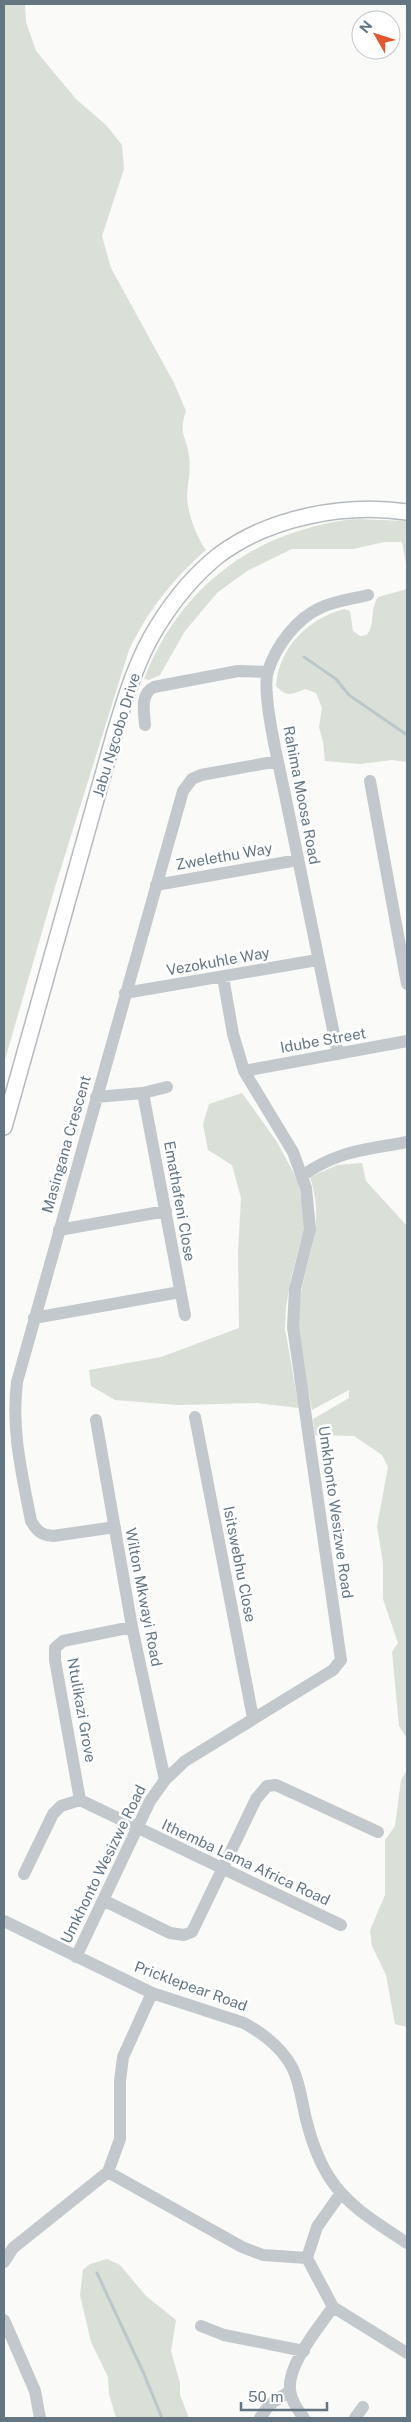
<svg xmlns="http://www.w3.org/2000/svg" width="411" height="2422" viewBox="0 0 411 2422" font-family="'Public Sans',sans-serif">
<rect width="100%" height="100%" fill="#fafaf8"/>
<path fill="#dadfd7" d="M 4,4 L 25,4 L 26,22 L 36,51 L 76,99 L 107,126 L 122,145 L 124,169 L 102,236 L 111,268 L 174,383 L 186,411 C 178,435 186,434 189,456 C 191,470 188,482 187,495 C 187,511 196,537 206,550 C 173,579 148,610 129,650 L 55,887 L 4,1063 Z
M 355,519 L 407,521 L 407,569 L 402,542 L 384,542 L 353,549 L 292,549 L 247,571 L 217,593 L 185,631 L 160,675 L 149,680 L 144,679 C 181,585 256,530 355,519 Z
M 407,589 L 407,762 L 392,760 L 360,764 L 325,761 L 323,742 L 319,727 L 322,708 L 316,693 L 305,689 C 292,695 286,697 276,686 C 279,647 308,619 344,609 L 350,611 L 353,631 L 360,636 L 367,635 C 376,622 369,612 378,597 Z
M 242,1093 L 277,1142 L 299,1183 L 305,1225 L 291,1278 L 286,1307 L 285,1329 L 299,1408 L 257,1403 L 179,1405 L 115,1400 L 91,1386 L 89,1370 L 161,1357 L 239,1328 L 238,1252 L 241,1198 L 232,1165 L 208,1150 L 203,1124 L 209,1104 Z
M 362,1163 L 366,1181 L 407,1226 L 407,1738 L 399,1726 L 392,1652 L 398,1643 L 383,1599 L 383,1563 L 377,1526 L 388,1467 L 382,1455 L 354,1436 L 315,1435 L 313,1419 L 349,1398 L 349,1390 L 312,1410 C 306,1377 296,1342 299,1308 C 304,1258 327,1229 310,1177 L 337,1165 Z
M 407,1770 L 407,2027 L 395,2024 L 386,1975 L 372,1946 L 370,1930 L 385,1895 L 385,1840 L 395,1826 L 401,1780 Z
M 107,2259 L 120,2265 L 146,2296 L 176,2320 L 171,2351 L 180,2383 L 180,2395 L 189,2418 L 116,2418 L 109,2394 L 108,2377 L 91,2342 L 80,2295 L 83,2270 L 90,2264 Z"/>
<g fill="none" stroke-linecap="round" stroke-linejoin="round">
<path stroke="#bbc7cb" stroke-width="3" d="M 304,657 L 336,679 L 349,695 L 407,735
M 97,2273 L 144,2374 L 162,2418"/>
<defs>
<path id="major" d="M 4,1127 L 115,732 C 126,696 137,659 157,627 C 173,601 195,574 219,555 C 270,517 345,503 407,512"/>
</defs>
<use href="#major" stroke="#b5babe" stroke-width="18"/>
<path stroke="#c3c8cc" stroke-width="12" d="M 145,725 C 144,711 140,694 154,687 L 238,671 L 268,672
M 370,781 L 407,984
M 156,885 L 298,860
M 125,993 L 317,960
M 338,1054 C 320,966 302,878 284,790 C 279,765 261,693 268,671 C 276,646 296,619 320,608 C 334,601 353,599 368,595
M 244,1071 L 407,1041
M 143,1093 L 167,1087
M 96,1097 L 143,1093 L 185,1315
M 303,1175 C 340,1150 365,1150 407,1142
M 59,1230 L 166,1211
M 34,1318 L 180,1292
M 195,1417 L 253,1718
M 96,1420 L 132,1627 L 165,1780
M 115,1527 L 53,1536 C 41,1535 37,1531 31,1521 C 22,1474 11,1430 17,1382 L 183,791 L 192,779 L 201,775 L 278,761
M 80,1800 L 55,1660 L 55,1648 L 63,1641 L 132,1627
M 24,1874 L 53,1814 L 61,1806 L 80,1800 L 341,1925
M 103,1900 L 170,1933 L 184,1935 L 192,1932 L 256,1799 L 267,1786 L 276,1785 L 378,1832
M 4,1921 L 152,1993 L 244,2023 C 264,2034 283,2049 293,2069 C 299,2082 301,2096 304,2110 C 309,2134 316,2156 329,2177 C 348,2207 379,2224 407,2243
M 76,1957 L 150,1801 L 165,1780 L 185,1761 L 333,1670 L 341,1660 L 293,1327 L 295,1289 L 310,1229 L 306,1188 L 293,1152 L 244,1071 L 233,1034 L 223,977
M 108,2172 L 242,2247 L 263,2255 L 307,2258
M 341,2193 L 317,2227 L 307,2258 L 333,2307 L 407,2353
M 4,2262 L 13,2248 L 108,2172 L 120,2139 L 120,2081 L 123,2057 L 152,1993
M 4,2320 L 35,2391 L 40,2418
M 201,2326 L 224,2335 L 304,2351
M 260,2418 L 269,2405 L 290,2391
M 304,2418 C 298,2410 291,2401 290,2390 C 287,2365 319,2327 333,2307
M 355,2418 L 363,2407"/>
<use href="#major" stroke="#fff" stroke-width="15"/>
</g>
<g text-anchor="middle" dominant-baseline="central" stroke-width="5" stroke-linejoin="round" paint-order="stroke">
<g font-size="15" fill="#657683" stroke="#fff">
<text transform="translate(116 735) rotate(-73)">Jabu Ngcobo Drive</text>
<text transform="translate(302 795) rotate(79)">Rahima Moosa Road</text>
<text transform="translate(224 856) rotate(-10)">Zwelethu Way</text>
<text transform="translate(218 961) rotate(-10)">Vezokuhle Way</text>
<text transform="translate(323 1040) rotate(-10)">Idube Street</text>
<text transform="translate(66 1144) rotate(-74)">Masingana Crescent</text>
<text transform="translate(180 1201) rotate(80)">Emathafeni Close</text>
<text transform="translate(336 1512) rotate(82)">Umkhonto Wesizwe Road</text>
<text transform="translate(240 1564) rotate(79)">Isitswebhu Close</text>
<text transform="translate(144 1597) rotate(79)">Wilton Mkwayi Road</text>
<text transform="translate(82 1710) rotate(80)">Ntulikazi Grove</text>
<text transform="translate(246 1862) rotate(25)">Ithemba Lama Africa Road</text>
<text transform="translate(103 1864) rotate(-64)">Umkhonto Wesizwe Road</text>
<text transform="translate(191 1986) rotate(20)">Pricklepear Road</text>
</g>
</g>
<rect width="411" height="2422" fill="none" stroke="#657683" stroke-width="10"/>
<g transform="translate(376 35) rotate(309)"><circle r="24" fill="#ffffff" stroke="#c1c8cd"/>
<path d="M0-4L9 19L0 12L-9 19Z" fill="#e4572e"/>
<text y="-8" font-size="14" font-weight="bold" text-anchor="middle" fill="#657683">N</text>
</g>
<path d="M241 2402v8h86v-8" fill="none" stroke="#657683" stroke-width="2.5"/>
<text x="248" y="2402" font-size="15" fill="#657683" stroke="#ffffff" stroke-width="4" paint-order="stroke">50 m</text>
</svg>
